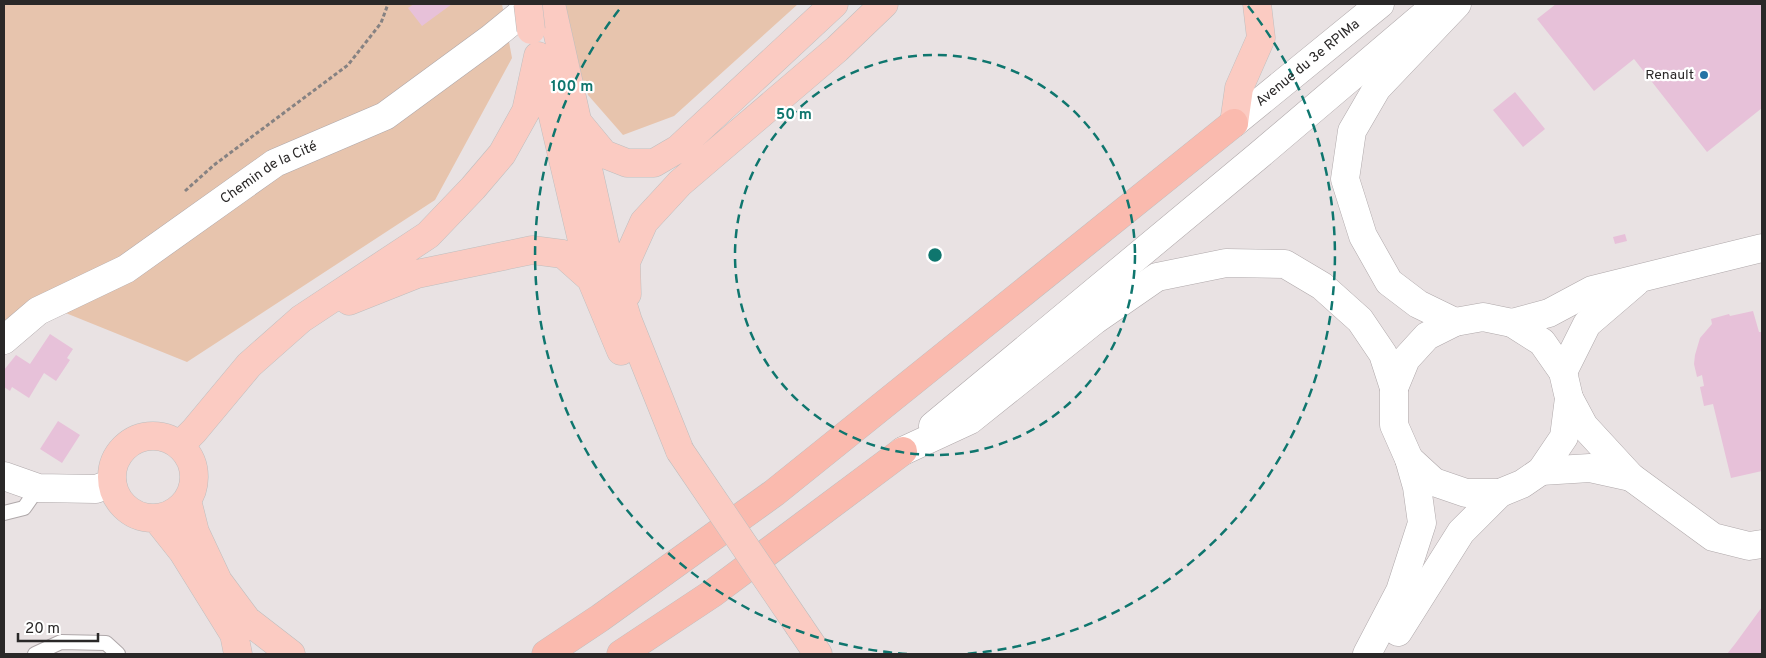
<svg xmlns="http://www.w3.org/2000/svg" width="1766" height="658" viewBox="0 0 1766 658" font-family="Overpass,sans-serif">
<rect width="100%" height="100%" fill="#e9e2e3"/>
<path fill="#e7c4ad" d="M 4,4 L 502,4 L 512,58 L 435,200 L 187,362 L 31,299 L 4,329 Z
M 565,4 L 798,4 L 674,116 L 623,135 L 588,95 L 571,49 Z"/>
<path fill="#e7c1d9" d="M 414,4 L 452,4 L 422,26 L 408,8 Z
M 1556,4 L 1762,4 L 1762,108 L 1707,152 L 1634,59 L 1594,91 L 1537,19 Z
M 1515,92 L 1545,129 L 1523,147 L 1493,110 Z
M 1625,234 L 1627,241 L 1615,244 L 1613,237 Z
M 1753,311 L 1759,332 L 1761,332 L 1762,337 L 1762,471 L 1731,478 L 1713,404 L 1704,406 L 1700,387 L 1704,386 L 1702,375 L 1697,377 L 1694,364 L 1695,355 L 1700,338 L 1712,324 L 1711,319 L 1729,314 L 1730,316 Z
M 50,334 L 73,349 L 67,358 L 70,360 L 56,381 L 44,373 L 29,398 L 12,387 L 10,391 L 4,387 L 4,370 L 16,355 L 30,364 Z
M 58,421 L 80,435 L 62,463 L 40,449 Z
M 1762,607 L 1762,654 L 1727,654 L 1735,644 Z"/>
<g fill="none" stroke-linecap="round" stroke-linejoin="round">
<defs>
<path id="service" d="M 4,513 L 24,508 L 38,488
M 35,654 L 61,642 L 106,643 L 118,654"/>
<g id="minor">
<path d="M 1512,323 L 1549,313 L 1592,290 L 1762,248"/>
<path id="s1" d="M 4,340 L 38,311 L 126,269 L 275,163 L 385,116 L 490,39 L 533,4"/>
<path d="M 1563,372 L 1587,324 L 1636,282"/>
</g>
<path id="tertiary" d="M 4,476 L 38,488 L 96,489 L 112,483"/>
<g id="secondary">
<path id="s2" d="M 1234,123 L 1380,4"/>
<path d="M 1455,322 L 1418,304 L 1389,282 L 1363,236 L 1345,179 L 1352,131 L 1377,88 L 1457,4"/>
<path d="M 1394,388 L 1406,359 L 1427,336 L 1455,322 L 1483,317 L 1512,323 L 1542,342 L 1563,372 L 1569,398 L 1564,437 L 1541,471 L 1522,484 L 1500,493 L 1466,493 L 1434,482 L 1409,459"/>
<path d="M 1569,398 L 1584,426 L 1631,477 L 1713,537 L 1749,546 L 1762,544"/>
<path d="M 933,426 L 1258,156 L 1437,4"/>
<path d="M 903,451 L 970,420 L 1095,320 L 1157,277 L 1226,263 L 1285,264 L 1322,286 L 1360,320 L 1383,354 L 1394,388 L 1394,425 L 1409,459 L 1417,487 L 1422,523 L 1400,591 L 1367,654"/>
<path d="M 1541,471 L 1590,468 L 1631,477"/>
<path d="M 1398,632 L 1461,532 L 1500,493"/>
</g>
<path id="primary" d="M 551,4 L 606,249 L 628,321 L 680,451
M 540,61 L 591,279 L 621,351
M 1234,123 L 1239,88 L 1261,38 L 1257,4
M 580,125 L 604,154 L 627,163 L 654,163 L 678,149 L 834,4
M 627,294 L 626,262 L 644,222 L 680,183 L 837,49 L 884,4
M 349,301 L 417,274 L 532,250 L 563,254 L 591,279
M112 477a41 41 0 1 1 82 0a41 41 0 1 1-82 0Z
M 180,445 L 194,431 L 249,365 L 301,319 L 428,235 L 473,188 L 502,154 L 526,111 L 538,56
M 187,500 L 195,532 L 218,581 L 247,620 L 291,654
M 156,518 L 183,552 L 234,634 L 238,654
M 799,626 L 818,654"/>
<path id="trunk" d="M 546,654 L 600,618 L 774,493 L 1234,123
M 621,654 L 713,593 L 903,451"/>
</defs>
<use href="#service" stroke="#afa8aa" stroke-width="16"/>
<use href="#minor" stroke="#afa8aa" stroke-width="29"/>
<use href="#tertiary" stroke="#afa8aa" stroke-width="29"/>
<use href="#secondary" stroke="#afa8aa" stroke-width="29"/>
<use href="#primary" stroke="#bfbebe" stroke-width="29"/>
<use href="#trunk" stroke="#bfbebe" stroke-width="29"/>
<path stroke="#868282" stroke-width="3" stroke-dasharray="4 2.5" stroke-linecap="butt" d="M 185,191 L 214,165 L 348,65 L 381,23 L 388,4"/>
<use href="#service" stroke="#fff" stroke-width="14"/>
<use href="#minor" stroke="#fff" stroke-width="28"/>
<use href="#tertiary" stroke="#fff" stroke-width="28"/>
<use href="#secondary" stroke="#fff" stroke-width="28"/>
<use href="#primary" stroke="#fbcbc2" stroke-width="28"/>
<use href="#trunk" stroke="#fabaae" stroke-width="28"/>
<defs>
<path id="primary-bridge" d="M 528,4 L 531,30
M 680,451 L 799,626"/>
</defs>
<use href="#primary-bridge" stroke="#bfbebe" stroke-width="29" stroke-linecap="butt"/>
<use href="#primary-bridge" stroke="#fbcbc2" stroke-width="28"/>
</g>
<g fill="none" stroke="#0f766e" stroke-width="2.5" stroke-dasharray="9 6">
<circle cx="935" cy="255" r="200"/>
<path d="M907 654A400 400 0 0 1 622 6M1248 6A400 400 0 0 1 963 654"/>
</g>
<circle fill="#2473a5" stroke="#fff" stroke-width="2" cx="1704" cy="75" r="5"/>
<g text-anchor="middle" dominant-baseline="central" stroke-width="4.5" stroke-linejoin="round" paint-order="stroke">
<g font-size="14" fill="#2a2828" stroke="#fff">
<text stroke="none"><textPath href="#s2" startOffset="95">Avenue du 3e RPIMa</textPath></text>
<text stroke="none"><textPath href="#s1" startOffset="315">Chemin de la Cité</textPath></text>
</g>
<g font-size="14" fill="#2a2828" stroke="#fff" text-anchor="end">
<text x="1694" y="75">Renault</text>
</g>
</g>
<circle cx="935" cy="255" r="8" fill="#0f766e" stroke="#fff" stroke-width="2.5"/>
<g font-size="15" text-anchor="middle" font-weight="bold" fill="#0f766e" stroke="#fff" stroke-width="4.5" stroke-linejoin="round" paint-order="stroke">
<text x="572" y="91">100 m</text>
<text x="794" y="119">50 m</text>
</g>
<rect width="1766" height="658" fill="none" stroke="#2a2828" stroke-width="10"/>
<path d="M18 633v8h80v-8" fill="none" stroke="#2a2828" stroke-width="2.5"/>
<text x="25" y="633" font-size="15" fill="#2a2828" stroke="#ffffff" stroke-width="4" paint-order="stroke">20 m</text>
</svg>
